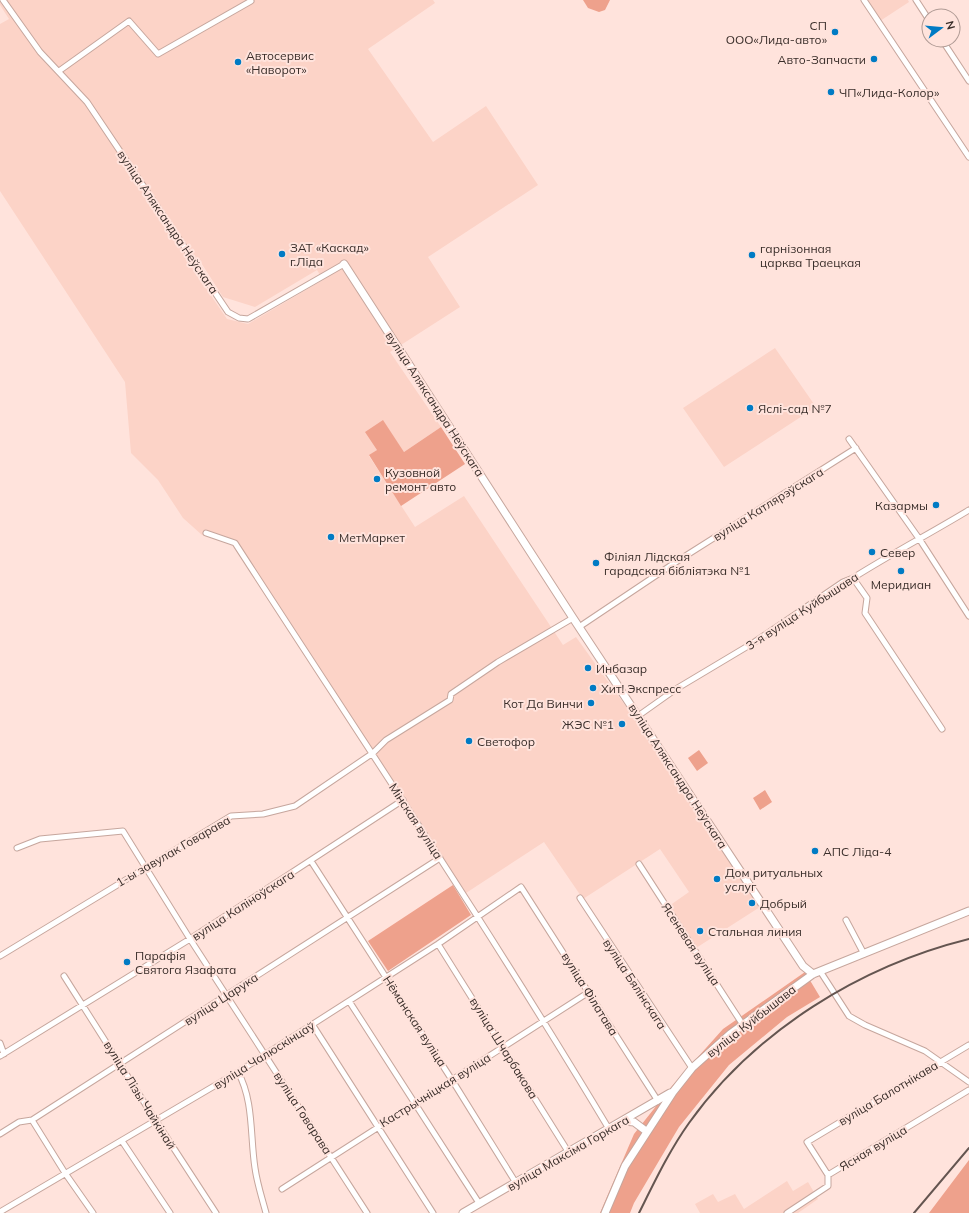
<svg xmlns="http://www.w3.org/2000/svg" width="969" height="1213" viewBox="0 0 969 1213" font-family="Mulish,sans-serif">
<rect width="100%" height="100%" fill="#ffe3dc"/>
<path fill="#fcd3c7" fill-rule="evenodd" d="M 0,0 L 433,0 L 435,3 L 368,49 L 433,142 L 486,106 L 538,185 L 428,257 L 460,307 L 390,352 L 441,427 L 404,452 L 383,421 L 377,450 L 369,456 L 415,527 L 464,496 L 563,645 L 576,637 L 642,729 L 760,907 L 696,948 L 669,906 L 689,892 L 660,849 L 583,899 L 544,842 L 466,893 L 380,760 L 374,763 L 232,544 L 202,535 L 183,518 L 158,480 L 131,453 L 125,382 L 0,191 L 0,24 L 9,19 L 0,5 ZM 198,258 L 223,297 L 255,307 L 317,270 L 323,280 L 248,324 L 227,319 L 189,263 Z
M 866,0 L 908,0 L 909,2 L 880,21 Z
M 775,348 L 816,407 L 724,467 L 683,408 Z
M 787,1181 L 793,1191 L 808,1182 L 818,1199 L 798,1213 L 700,1213 L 695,1204 L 713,1194 L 718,1202 L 735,1194 L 744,1209 Z"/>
<path fill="#eea18c" d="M 583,0 L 610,0 L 605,10 L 599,12 L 588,8 Z
M 383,420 L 404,452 L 441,427 L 465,464 L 401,506 L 369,455 L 377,450 L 365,432 Z
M 699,750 L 708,763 L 697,771 L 688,758 Z
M 765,790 L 772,802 L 760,810 L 753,798 Z
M 453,885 L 471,915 L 388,971 L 368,941 Z
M 805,972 L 820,997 L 787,1017 L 729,1065 L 679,1127 L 634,1203 L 630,1213 L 600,1213 L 634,1134 L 672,1086 L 723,1029 Z
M 969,1160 L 969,1213 L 929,1213 Z"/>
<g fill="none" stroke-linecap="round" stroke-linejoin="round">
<defs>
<path id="street" d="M 3,0 L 40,52 L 87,102 L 228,312 L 239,318 L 248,319 L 344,264
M 864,0 L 969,157
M 916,0 L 929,20
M 942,40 L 969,81
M 59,71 L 129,21 L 158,54 L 251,1
M 849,439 L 920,540 L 969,616
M 206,533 L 235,543 C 361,738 490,930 609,1129
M 853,578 L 867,598 L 865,613 L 942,729
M 579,627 L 679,560 L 856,448
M 638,716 L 676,689 L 753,643 L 843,582 L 853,578 C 891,554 931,533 969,510
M 17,848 L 40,839 L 123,831 L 190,939 L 367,1213
M 311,861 L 452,1080 L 516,1183
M 639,864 L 743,1025
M 580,898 L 692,1068
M 846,920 L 864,954
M 438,944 L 569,1153
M 0,956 L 231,816 L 263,814 L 295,806 L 373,753 L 386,740 L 450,700 L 451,694 L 498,662 L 573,618
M 820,971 L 849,1016 L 865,1025 L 925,1051 L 969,1082
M 64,976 L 156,1121 L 216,1213
M 349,1001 L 479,1203
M 312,1024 L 433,1213
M 0,1043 L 4,1054
M 0,1056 L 190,939 L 403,800
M 238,1072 C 254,1101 250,1137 255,1168 C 257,1183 262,1198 266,1213
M 32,1120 L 65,1173 L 93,1213
M 0,1134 L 19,1122 L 32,1120 L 440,858
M 122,1141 L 170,1213
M 828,1175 L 807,1142 L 969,1045
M 282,1189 L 589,992
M 0,1212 L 238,1072 L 438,944 L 521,887 L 658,1101
M 787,1213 L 828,1186 L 828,1175 L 969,1090"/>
<path id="secondary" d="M 344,264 L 573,618 L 803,966 L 813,974
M 624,1121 L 634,1122 L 646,1131
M 463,1213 L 670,1093
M 605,1213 L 625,1166 L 673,1092 L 692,1068 L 730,1034 L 813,974 L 969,911"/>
</defs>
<use href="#street" stroke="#c6a69d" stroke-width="7"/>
<use href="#secondary" stroke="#c6a69d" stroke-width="9"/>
<use href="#street" stroke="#fff" stroke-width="5"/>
<use href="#secondary" stroke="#fff" stroke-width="7"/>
<path stroke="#645550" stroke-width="2" d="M 639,1213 C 654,1183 669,1151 689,1123 C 755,1031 860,966 969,939
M 914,1213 L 969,1148"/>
</g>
<g fill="#007bc4" stroke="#ffe3dc" stroke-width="1.5">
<circle cx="835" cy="32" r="4"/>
<circle cx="874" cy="59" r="4"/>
<circle cx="238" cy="62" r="4"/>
<circle cx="831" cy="92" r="4"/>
<circle cx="282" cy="254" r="4"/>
<circle cx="752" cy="255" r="4"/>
<circle cx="750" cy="408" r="4"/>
<circle cx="377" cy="479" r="4"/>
<circle cx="936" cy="505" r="4"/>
<circle cx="331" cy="537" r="4"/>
<circle cx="872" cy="552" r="4"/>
<circle cx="596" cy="563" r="4"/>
<circle cx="901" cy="571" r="4"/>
<circle cx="588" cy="668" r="4"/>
<circle cx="593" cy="688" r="4"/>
<circle cx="591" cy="703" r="4"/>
<circle cx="622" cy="724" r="4"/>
<circle cx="469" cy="741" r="4"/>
<circle cx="815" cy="851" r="4"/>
<circle cx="717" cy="879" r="4"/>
<circle cx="752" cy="903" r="4"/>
<circle cx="700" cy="931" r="4"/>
<circle cx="127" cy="962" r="4"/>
</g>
<g text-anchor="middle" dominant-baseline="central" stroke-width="4" stroke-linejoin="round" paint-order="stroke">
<g font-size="12" fill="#3a2e2a" stroke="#ffe3dc" text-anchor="start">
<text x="827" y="25" text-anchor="end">СП<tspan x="827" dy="14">ООО«Лида-авто»</tspan></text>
<text x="246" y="55">Автосервис<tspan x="246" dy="14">«Наворот»</tspan></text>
<text x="866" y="59" text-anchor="end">Авто-Запчасти</text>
<text x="839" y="92">ЧП«Лида-Колор»</text>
<text x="290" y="247">ЗАТ «Каскад»<tspan x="290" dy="14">г.Ліда</tspan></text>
<text x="760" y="248">гарнізонная<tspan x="760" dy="14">царква Траецкая</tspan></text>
<text x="758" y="408">Яслі-сад №7</text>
<text x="385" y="472">Кузовной<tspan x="385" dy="14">ремонт авто</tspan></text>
<text x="928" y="505" text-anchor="end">Казармы</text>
<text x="339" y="537">МетМаркет</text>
<text x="880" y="552">Север</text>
<text x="604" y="556">Філіял Лідская<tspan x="604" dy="14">гарадская бібліятэка №1</tspan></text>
<text x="901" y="584" text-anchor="middle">Меридиан</text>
<text x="596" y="668">Инбазар</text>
<text x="601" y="688">Хит! Экспресс</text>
<text x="583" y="703" text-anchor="end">Кот Да Винчи</text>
<text x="614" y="724" text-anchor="end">ЖЭС №1</text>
<text x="477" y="741">Светофор</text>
<text x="823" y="851">АПС Ліда-4</text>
<text x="725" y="872">Дом ритуальных<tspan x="725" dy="14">услуг</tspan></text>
<text x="760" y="903">Добрый</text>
<text x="708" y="931">Стальная линия</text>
<text x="135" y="955">Парафія<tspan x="135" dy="14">Святога Язафата</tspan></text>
</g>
<g font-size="12" fill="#3a2e2a" stroke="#ffe3dc">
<text transform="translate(168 222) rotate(56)">вуліца Аляксандра Неўскага</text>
<text transform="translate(435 404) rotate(57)">вуліца Аляксандра Неўскага</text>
<text transform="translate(768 504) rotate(-32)">вуліца Катлярэўскага</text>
<text transform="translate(802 611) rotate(-33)">3-я вуліца Куйбышава</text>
<text transform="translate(678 776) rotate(57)">вуліца Аляксандра Неўскага</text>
<text transform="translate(416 821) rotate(57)">Мінская вуліца</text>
<text transform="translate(173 851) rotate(-30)">1-ы завулак Говарава</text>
<text transform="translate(243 905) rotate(-33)">вуліца Каліноўскага</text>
<text transform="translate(691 944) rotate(57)">Ясеневая вуліца</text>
<text transform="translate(635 984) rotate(57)">вуліца Бялінскага</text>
<text transform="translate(590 994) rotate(58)">вуліца Філатава</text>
<text transform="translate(221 999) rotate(-33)">вуліца Царука</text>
<text transform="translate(415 1021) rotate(57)">Нёманская вуліца</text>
<text transform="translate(751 1021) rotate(-38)">вуліца Куйбышава</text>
<text transform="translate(504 1048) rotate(58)">вуліца Шчарбакова</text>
<text transform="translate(264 1055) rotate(-32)">вуліца Чалюскінцаў</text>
<text transform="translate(435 1090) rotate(-32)">Кастрычніцкая вуліца</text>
<text transform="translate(888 1093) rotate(-31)">вуліца Балотнікава</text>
<text transform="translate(140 1095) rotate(58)">вуліца Лізы Чайкінай</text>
<text transform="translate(303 1113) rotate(57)">вуліца Говарава</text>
<text transform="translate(873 1148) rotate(-31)">Ясная вуліца</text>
<text transform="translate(568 1153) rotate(-30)">вуліца Максіма Горкага</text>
</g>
</g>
<g transform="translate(941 28) rotate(74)"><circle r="19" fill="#ffe3dc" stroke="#b09b95"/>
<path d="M0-3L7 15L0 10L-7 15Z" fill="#007bc4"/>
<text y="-6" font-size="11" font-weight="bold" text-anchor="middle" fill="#3a2e2a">N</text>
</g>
</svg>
